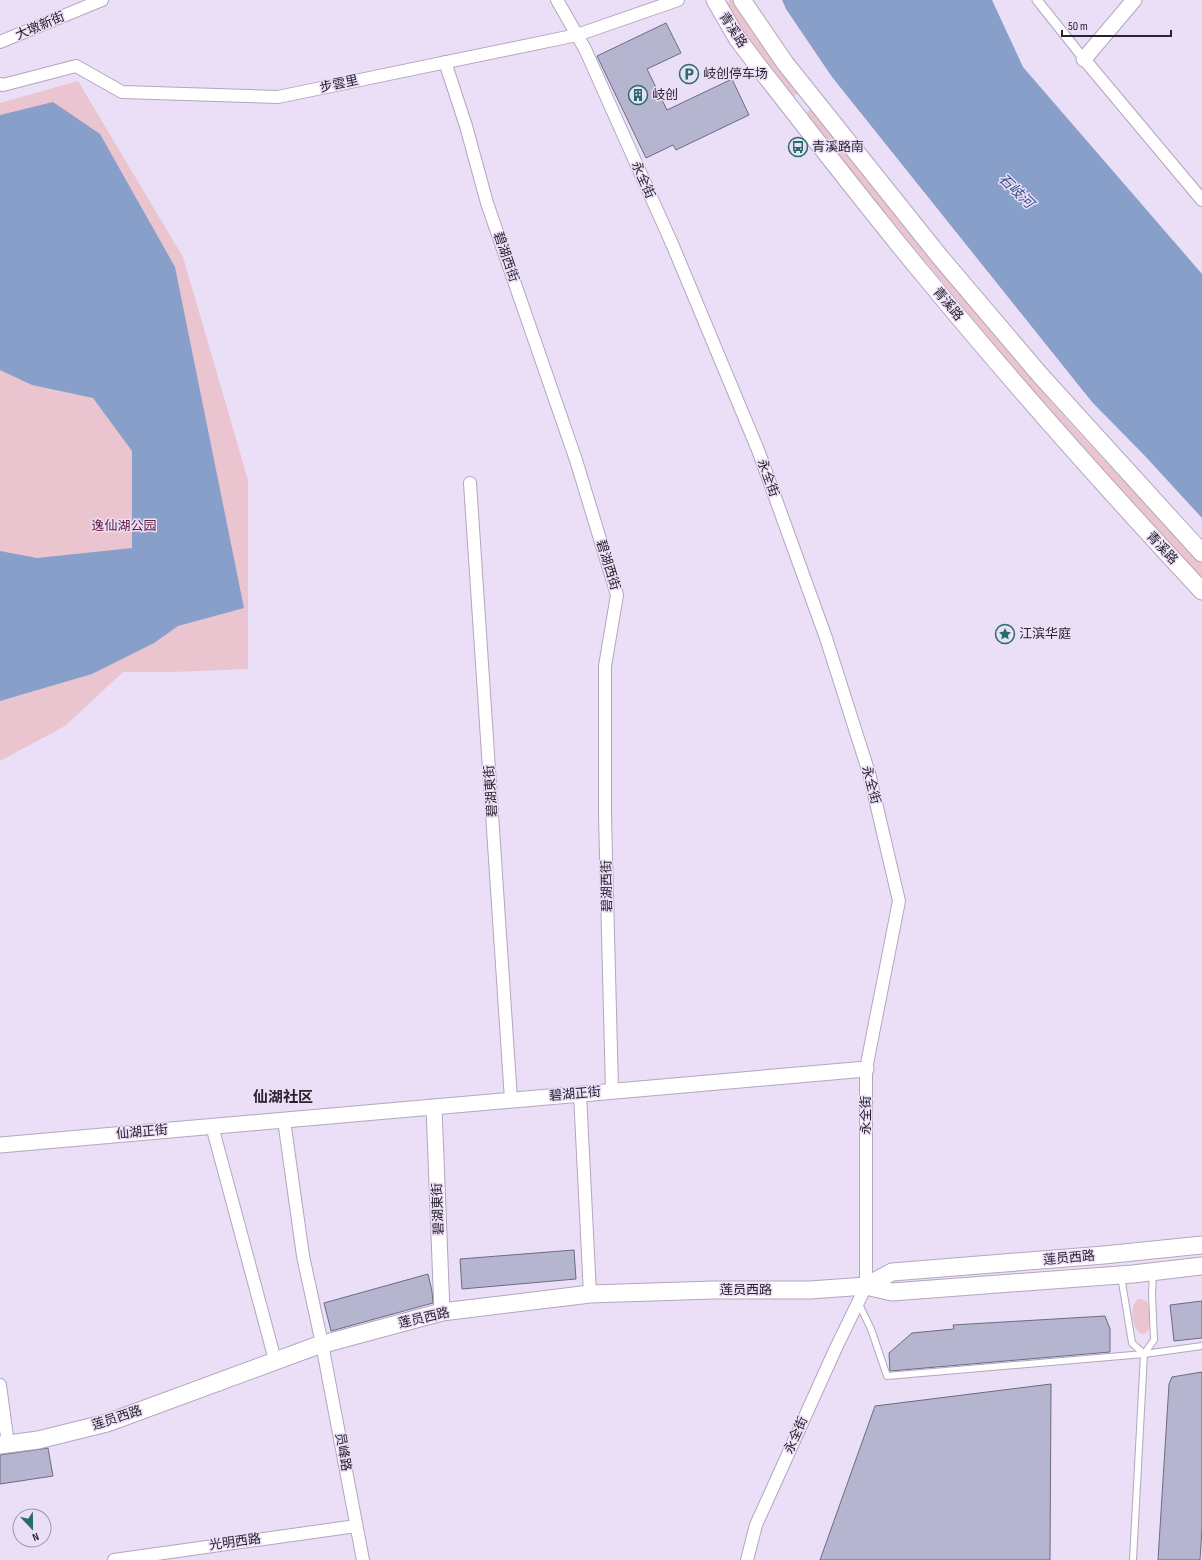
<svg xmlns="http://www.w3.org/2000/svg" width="1202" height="1560" viewBox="0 0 1202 1560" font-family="'Sofia Sans Condensed','Noto Sans SC',sans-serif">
<rect width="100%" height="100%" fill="#ebdef7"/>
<path fill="#eac4cf" d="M 729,0 L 735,0 L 799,93 L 794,96 L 792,100 L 745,34 L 728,6 Z
M 78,81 L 183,257 L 248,480 L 248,669 L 173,672 L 123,672 L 65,726 L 0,761 L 0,103 Z
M 811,109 C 892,208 970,308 1053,404 C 1101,459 1153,510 1202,563 L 1202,578 L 1122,491 L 1020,376 L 809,120 L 807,112 Z
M 1138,1299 C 1141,1299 1144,1299 1147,1302 C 1150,1307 1152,1327 1147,1332 C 1146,1333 1143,1334 1141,1334 C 1131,1327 1129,1308 1138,1299 Z"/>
<path fill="#879fc9" d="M 782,0 L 992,0 L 1023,67 L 1202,274 L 1202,518 L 1145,456 L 1092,402 L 832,77 L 786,9 Z
M 53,102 L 100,134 L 175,267 L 244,608 L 178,626 L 154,643 L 92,674 L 0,701 L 0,551 L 37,558 L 132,548 L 132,451 L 93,398 L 32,385 L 0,370 L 0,115 Z"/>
<path fill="#b5b5cf" stroke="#6b6b83" d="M 666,23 L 681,53 L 647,69 L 667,110 L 732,79 L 749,115 L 676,150 L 673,145 L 646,158 L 597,56 Z
M 574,1250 L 576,1279 L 462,1289 L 460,1259 Z
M 428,1274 L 432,1291 L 433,1303 L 331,1331 L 324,1303 Z
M 1202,1301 L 1202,1338 L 1174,1341 L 1170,1305 Z
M 1105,1316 L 1110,1329 L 1110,1352 L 890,1371 L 889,1353 L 912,1333 L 954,1329 L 953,1325 Z
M 1202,1372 L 1202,1528 L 1200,1560 L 1158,1560 L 1169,1384 L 1172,1377 Z
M 1051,1384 L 1050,1560 L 820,1560 L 875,1406 Z
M 48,1448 L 53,1476 L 0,1484 L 0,1455 Z"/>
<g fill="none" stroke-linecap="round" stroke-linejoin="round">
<defs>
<path id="service" d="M 1121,1276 L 1132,1343 L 1144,1354
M 858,1302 L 871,1329 L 887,1376 L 1144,1354 L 1202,1346
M 1133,1560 L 1144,1354 L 1154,1340 L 1152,1294 L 1153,1273"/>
<path id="pedestrian" d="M 1037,0 L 1084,59"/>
<path id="minor" d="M 557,0 L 585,49 L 673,246 L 758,450 L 826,638 L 869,773 L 899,901 L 866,1069 L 866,1286 L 835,1350 L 756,1525 L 747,1560
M 0,42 L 102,0
M 1084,59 L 1202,200
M 445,62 L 466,126 L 487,203 L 576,460 L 617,595 L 605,666 L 605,815 L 612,1091
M 0,84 L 3,85 L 76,66 L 122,92 L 278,97 L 577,35 L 678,0
M 470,483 L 511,1100
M 580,1094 L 590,1294
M 284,1120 L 303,1256 L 322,1344 L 363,1560
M 212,1126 L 275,1360
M 0,1385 L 8,1444
M 114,1560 L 356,1526"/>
<path id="tertiary" d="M 1084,59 L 1134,0
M 434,1107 L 442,1312
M 0,1145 L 866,1069"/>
<path id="secondary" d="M 715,0 L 737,38 L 762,71 C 817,141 871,212 928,280 C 1016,387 1108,490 1202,591
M 742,0 L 785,63 L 940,257 L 1041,376 L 1202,553
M 866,1286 L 892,1272 L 1104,1255 L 1202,1245
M 0,1445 L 38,1440 L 107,1423 L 316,1346 L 442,1312 L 590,1294 L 713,1290 L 810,1290 L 866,1286 L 892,1292 L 1133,1274 L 1202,1266"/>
</defs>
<use href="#service" stroke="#b3a6be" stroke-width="8"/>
<use href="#pedestrian" stroke="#b3a6be" stroke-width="11"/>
<use href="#minor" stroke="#b3a6be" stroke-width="14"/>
<use href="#tertiary" stroke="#b3a6be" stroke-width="17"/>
<use href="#secondary" stroke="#b3a6be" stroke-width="19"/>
<use href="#service" stroke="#fff" stroke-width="6"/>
<use href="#pedestrian" stroke="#fff" stroke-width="9"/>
<use href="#minor" stroke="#fff" stroke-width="12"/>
<use href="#tertiary" stroke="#fff" stroke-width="15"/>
<use href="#secondary" stroke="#fff" stroke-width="17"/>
</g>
<defs>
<symbol id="parking-ring" viewBox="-11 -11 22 22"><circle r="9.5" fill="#ebdef7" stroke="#246e6a" stroke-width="1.5"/><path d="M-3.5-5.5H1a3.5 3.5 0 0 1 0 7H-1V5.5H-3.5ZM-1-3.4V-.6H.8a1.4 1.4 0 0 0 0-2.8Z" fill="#246e6a"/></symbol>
<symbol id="building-ring" viewBox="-11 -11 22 22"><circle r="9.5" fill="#ebdef7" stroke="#246e6a" stroke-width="1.5"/><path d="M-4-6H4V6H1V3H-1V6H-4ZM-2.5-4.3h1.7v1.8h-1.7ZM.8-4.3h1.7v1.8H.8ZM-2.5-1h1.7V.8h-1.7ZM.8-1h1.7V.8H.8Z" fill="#246e6a"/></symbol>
<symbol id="bus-ring" viewBox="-11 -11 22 22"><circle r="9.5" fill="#ebdef7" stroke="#246e6a" stroke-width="1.5"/><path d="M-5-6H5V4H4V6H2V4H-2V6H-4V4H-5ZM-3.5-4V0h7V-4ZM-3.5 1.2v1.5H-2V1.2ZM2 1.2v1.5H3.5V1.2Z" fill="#246e6a"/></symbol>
<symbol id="sight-ring" viewBox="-11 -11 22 22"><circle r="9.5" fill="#ebdef7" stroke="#246e6a" stroke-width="1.5"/><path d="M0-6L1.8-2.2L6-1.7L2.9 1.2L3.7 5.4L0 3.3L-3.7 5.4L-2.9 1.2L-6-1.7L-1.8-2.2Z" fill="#246e6a"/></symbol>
</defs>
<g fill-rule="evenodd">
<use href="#parking-ring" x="678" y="63" width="22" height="22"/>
<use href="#building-ring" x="627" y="84" width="22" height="22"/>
<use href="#bus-ring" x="787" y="136" width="22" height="22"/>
<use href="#sight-ring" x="994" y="623" width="22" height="22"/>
</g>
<g text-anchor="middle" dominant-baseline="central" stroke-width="3" stroke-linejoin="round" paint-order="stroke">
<g font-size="13" fill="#28232c" stroke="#ebdef7">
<text transform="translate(40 26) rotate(-23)">大墩新街</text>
<text transform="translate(733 30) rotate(57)">青溪路</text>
<text transform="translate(339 84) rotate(-12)">步雲里</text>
<text transform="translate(643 180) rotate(66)">永全街</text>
<text transform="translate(506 257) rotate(71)">碧湖西街</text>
<text transform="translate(948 304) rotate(50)">青溪路</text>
<text transform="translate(768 478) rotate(70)">永全街</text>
<text transform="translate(1162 548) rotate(47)">青溪路</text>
<text transform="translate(608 565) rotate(73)">碧湖西街</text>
<text transform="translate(871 785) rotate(75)">永全街</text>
<text transform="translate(491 791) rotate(-94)">碧湖東街</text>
<text transform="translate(607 886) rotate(-91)">碧湖西街</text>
<text transform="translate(575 1094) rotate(-5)">碧湖正街</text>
<text transform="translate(866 1115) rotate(-90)">永全街</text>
<text transform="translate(142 1132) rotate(-5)">仙湖正街</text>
<text transform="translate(438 1209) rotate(-92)">碧湖東街</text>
<text transform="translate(1069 1258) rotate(-5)">莲员西路</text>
<text x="746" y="1290">莲员西路</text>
<text transform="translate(424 1318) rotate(-13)">莲员西路</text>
<text transform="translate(117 1418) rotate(-18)">莲员西路</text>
<text transform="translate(796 1435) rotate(-66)">永全街</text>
<text transform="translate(343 1452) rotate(80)">员峰路</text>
<text transform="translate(235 1542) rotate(-8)">光明西路</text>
</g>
<g font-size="13" fill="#28232c" stroke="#ebdef7" text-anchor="start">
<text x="703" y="74">岐创停车场</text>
<text x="652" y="95">岐创</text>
<text x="812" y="147">青溪路南</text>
<text x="1019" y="634">江滨华庭</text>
</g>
<g font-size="13" fill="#62213c" stroke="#ebdef7">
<text x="124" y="526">逸仙湖公园</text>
</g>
<g font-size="14" font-style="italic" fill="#314f86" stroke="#ebdef7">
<text transform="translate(1016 191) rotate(44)">石岐河</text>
</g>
<g font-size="15" font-weight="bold" fill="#28232c" stroke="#ebdef7">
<text x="283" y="1097">仙湖社区</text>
</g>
</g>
<g transform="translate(32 1528) rotate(158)"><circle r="19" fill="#ebdef7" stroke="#9d93a6"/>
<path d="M0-3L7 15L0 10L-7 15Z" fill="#246e6a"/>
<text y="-6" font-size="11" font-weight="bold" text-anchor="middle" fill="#28232c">N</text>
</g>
<path d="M1062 30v6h109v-6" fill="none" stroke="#28232c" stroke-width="2"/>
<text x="1068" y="30" font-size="12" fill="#28232c" stroke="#ebdef7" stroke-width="3" paint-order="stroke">50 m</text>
</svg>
